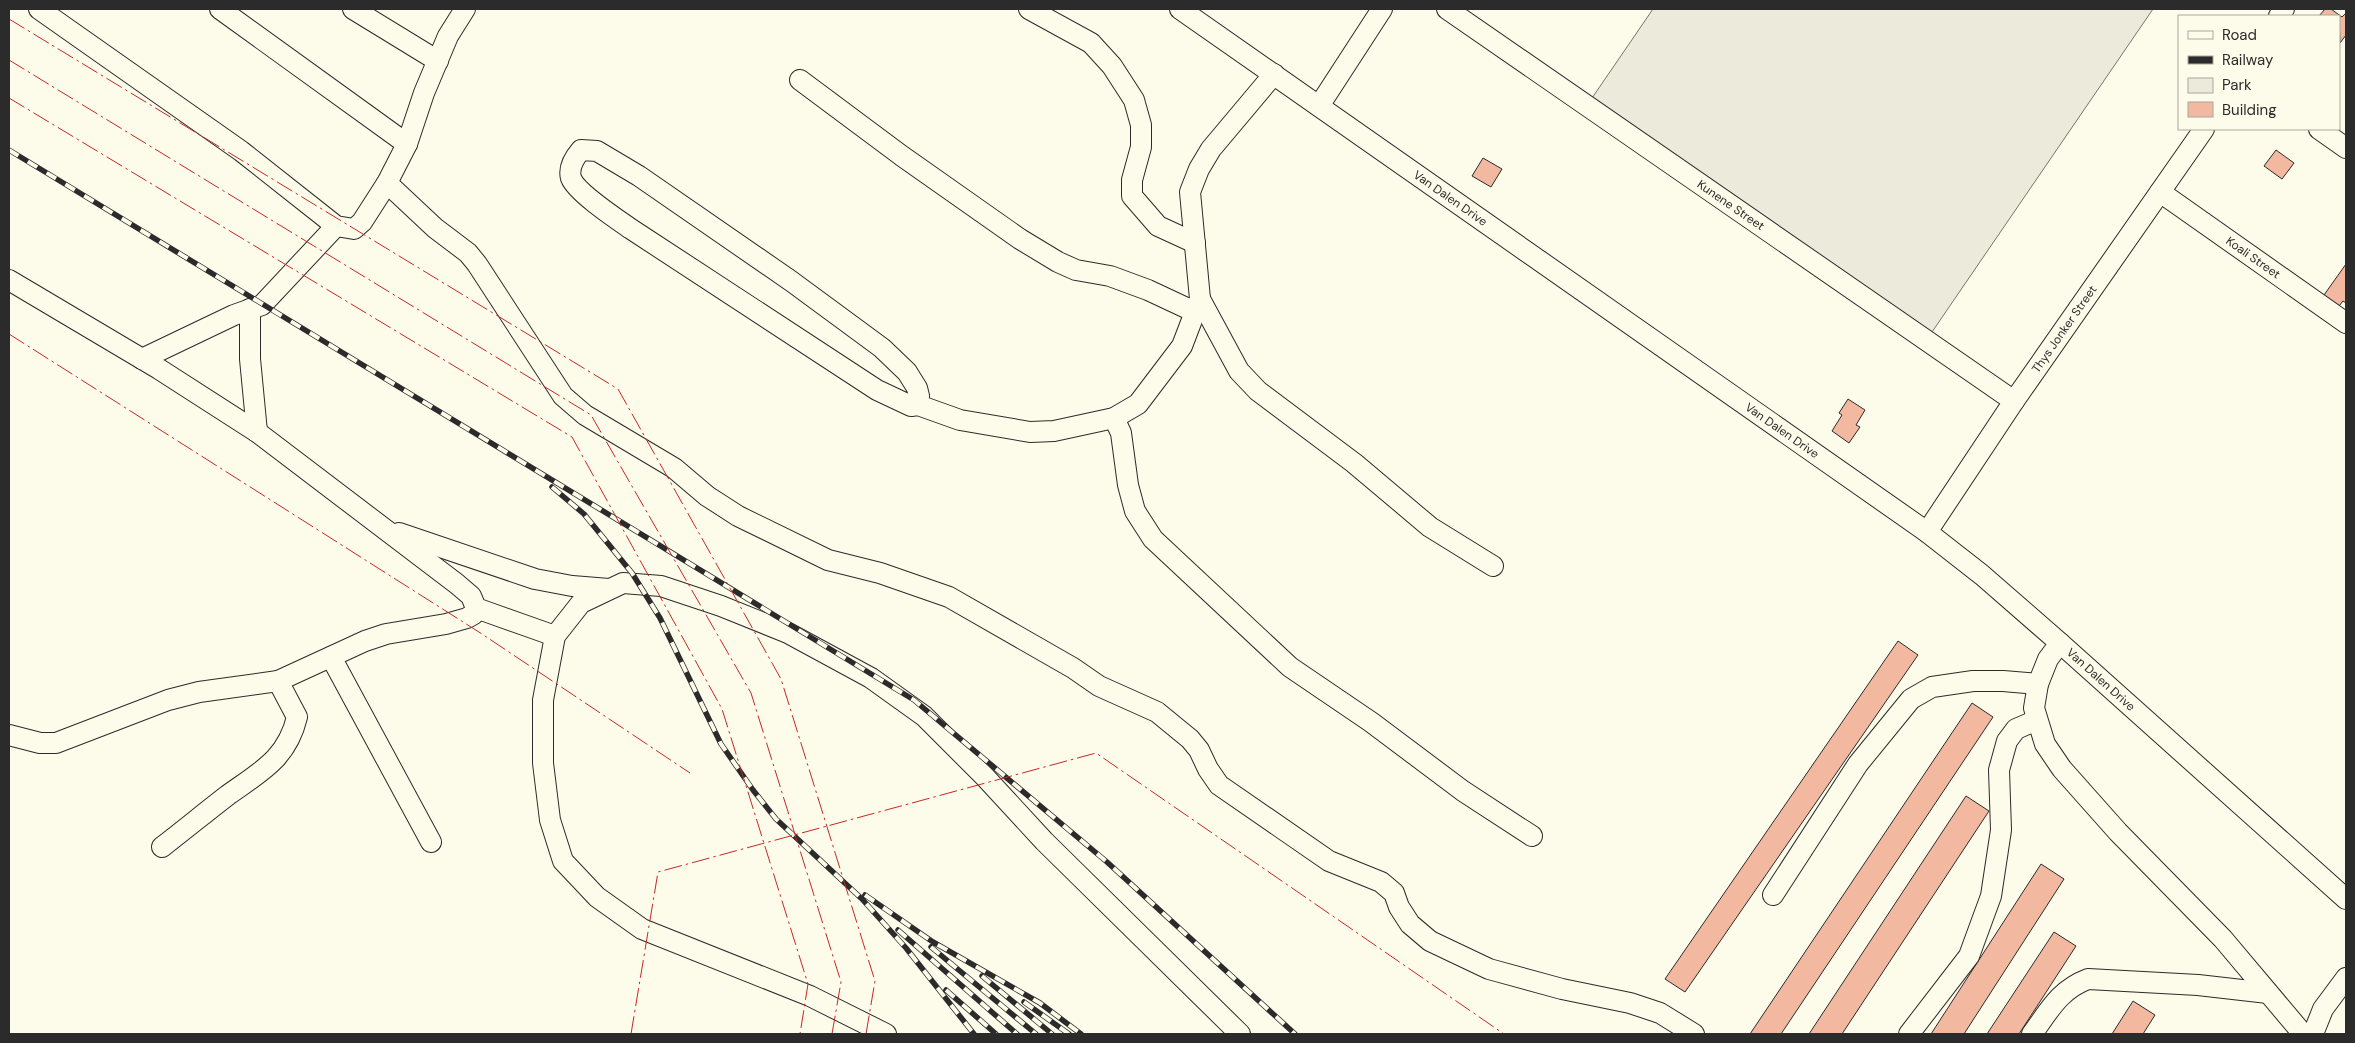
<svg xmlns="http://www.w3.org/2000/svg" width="2355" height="1043" viewBox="0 0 2355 1043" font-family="'DM Sans',sans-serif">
<rect width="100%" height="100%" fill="#fdfbea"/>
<path fill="#ecebdb" stroke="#74746e" d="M 1653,9 L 2153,9 L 1932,332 L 1592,98 Z"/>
<path fill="#f2b8a0" stroke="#2b2b2b" d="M 2325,9 L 2331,9 L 2342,17 L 2346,13 L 2346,35 L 2340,43 L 2339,16 L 2319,16 Z
M 2276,150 L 2294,163 L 2282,179 L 2264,166 Z
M 1483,158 L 1502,169 L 1491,187 L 1472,176 Z
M 2346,264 L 2346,303 L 2343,301 L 2339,306 L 2324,295 Z
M 1848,399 L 1865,410 L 1856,425 L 1860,427 L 1849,443 L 1832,431 L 1842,415 L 1839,413 Z
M 1898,641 L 1918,655 L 1685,992 L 1665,979 Z
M 1972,703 L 1993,717 L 1781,1034 L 1750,1034 Z
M 1966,796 L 1989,811 L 1842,1034 L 1809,1034 Z
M 2041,864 L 2064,879 L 1964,1034 L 1931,1034 Z
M 2054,932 L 2076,946 L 2019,1034 L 1987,1034 Z
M 2133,1001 L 2155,1015 L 2143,1034 L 2112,1034 Z"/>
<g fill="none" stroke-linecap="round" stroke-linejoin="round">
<defs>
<g id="minor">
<path d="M 39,9 L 241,151 L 336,226 L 354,229 L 362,222 L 387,183 L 407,144 L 424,93 L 448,36 L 465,9"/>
<path d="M 220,9 L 407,144"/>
<path d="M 353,9 L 438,61"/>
<path d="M 1029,9 L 1091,43 L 1112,66 L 1134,100 L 1141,125 L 1141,147 L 1132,180 L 1132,196 L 1158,226 L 1195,243"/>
<path id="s1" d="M 1180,9 L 1927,532 L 1982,575 L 2060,643 L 2346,899"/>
<path id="s2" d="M 1447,9 L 2014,401"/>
<path d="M 2279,16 L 2284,9"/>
<path d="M 800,80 L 902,156 L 1020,239 L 1058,262 L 1076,270 L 1110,276 L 1148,290 L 1195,312"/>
<path d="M 1319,106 L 1382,9"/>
<path d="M 2319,129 L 2346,148"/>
<path d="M 387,183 L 435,228 L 468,253 L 477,264 L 563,396 L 585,415 L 674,468 L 707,496 L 738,516 L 828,560 L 880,573 L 949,597 L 1073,668 L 1099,686 L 1157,712 L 1190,739 L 1199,750 L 1208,769 L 1219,785 L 1329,861 L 1381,882 L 1394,893 L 1399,907 L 1410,924 L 1430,941 L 1489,969 L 1562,989 L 1630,1003 L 1660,1013 L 1694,1034"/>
<path id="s3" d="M 2160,192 L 2346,323"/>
<path d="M 9,280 L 159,369 L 257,432 L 457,584 L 471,596 L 476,608 L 555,636"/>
<path d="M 1200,299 L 1239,371 L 1258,391 L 1354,463 L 1430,527 L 1493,566"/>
<path d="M 250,309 L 250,359 L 257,432"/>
<path d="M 142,359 L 234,315 L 262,305 L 336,226"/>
<path d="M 918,405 L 919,396 L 917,388 L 907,372 L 882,348 L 791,281 L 639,176 L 597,151 L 581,150 C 574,158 568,167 571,178 C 576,192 618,220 631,229 L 877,390 L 911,406 L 918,405 L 960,420 L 1030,432 L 1054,431 L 1114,418 L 1138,404 L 1182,346 L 1200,299 L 1190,192 L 1199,169 L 1211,149 L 1274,74"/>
<path d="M 1114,418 L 1121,433 L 1128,485 L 1135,511 L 1153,539 L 1290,667 L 1371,722 L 1463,791 L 1532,836"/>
<path id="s4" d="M 1927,532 L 2014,401 L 2204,129"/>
<path d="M 399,533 L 535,579 L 572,586 L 609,589"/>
<path d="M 2060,643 L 2048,659 L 2038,684 L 2034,708 L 2045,744 L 2062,769 L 2118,832 L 2223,939 L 2303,1034"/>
<path d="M 331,657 L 431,842"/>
<path d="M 9,735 L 40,743 L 56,743 L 168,700 L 199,692 L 278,681 L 365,641 L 386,634 L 446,624 L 467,618 L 474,614 L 476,608"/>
<path d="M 162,847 C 184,830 206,812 228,795 C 260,772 287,759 297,717 L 278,681"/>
<path d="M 1773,895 L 1858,764 L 1911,699 L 1932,687 L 1973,681 L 2003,681 L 2038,684"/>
<path d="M 886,1034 L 810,996 L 642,929 L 597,897 L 563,861 L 550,820 L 543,763 L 543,700 L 555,636 L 581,603 L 623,583 L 661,586 L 721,606 L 788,633 L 871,678 L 924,716 L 985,777 L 1044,841 L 1240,1034"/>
<path d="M 1909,1034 L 1969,956 L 1991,896 L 2001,830 L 1999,770 L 2007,741 L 2016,729 L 2037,720"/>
<path d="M 2032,1034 C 2049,1011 2059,990 2088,979 L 2198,985 L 2268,993"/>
<path d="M 2313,1034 L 2323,1009 L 2346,978"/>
</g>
</defs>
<use href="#minor" stroke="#2b2b2b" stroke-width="22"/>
<use href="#minor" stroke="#fdfbea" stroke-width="20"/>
<defs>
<path id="rail" d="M 9,150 L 914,700 L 1107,862 L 1295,1034
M 552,487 L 584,514 L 632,573 L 660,618 L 721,744 L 753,790 L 776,819 L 862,899 L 906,948 L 974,1034
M 865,895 L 933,942 L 1040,1003 L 1081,1034
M 898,930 L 1017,1034
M 931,947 L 1036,1034
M 982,976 L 1052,1034
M 946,990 L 996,1034
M 1024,1002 L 1069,1034"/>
</defs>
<use href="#rail" stroke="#2b2b2b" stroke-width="5.5"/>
<use href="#rail" stroke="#fdfbea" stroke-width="4" stroke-dasharray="11" stroke-linecap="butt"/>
<path stroke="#c62828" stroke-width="1" stroke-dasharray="18 4 2.5 4" stroke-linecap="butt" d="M 9,19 L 618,389 L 781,679 L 875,981 L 866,1034
M 9,60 L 591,415 L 751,693 L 841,982 L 832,1034
M 9,98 L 572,437 L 722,709 L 808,984 L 800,1034
M 9,334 L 482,634 L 690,773
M 631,1034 L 658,872 L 1096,753 L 1504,1034"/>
</g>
<g text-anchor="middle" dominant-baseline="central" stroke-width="4" stroke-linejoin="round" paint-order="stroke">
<g font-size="12" fill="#2b2b2b" stroke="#fdfbea">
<text stroke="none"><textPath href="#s1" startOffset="330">Van Dalen Drive</textPath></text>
<text stroke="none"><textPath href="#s2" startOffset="345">Kunene Street</textPath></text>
<text stroke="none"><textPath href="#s3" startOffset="114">Koali Street</textPath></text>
<text stroke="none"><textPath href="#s4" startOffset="245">Thys Jonker Street</textPath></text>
<text stroke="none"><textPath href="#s1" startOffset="735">Van Dalen Drive</textPath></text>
<text stroke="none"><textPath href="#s1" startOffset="1140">Van Dalen Drive</textPath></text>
</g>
</g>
<rect width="2355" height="1043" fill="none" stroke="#2b2b2b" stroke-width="20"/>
<rect x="2178" y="15" width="162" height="115" fill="#fdfbea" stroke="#a9a89e"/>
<rect x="2188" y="31" width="25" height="8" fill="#fdfbea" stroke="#a9a89e"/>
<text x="2222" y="40" font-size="15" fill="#2b2b2b">Road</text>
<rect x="2188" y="56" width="25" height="8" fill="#2b2b2b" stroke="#a9a89e"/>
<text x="2222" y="65" font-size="15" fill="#2b2b2b">Railway</text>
<rect x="2188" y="78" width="25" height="15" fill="#ecebdb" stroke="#a9a89e"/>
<text x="2222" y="90" font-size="15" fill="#2b2b2b">Park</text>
<rect x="2188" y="102" width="25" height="15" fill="#f2b8a0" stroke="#a9a89e"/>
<text x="2222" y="115" font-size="15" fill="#2b2b2b">Building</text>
</svg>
